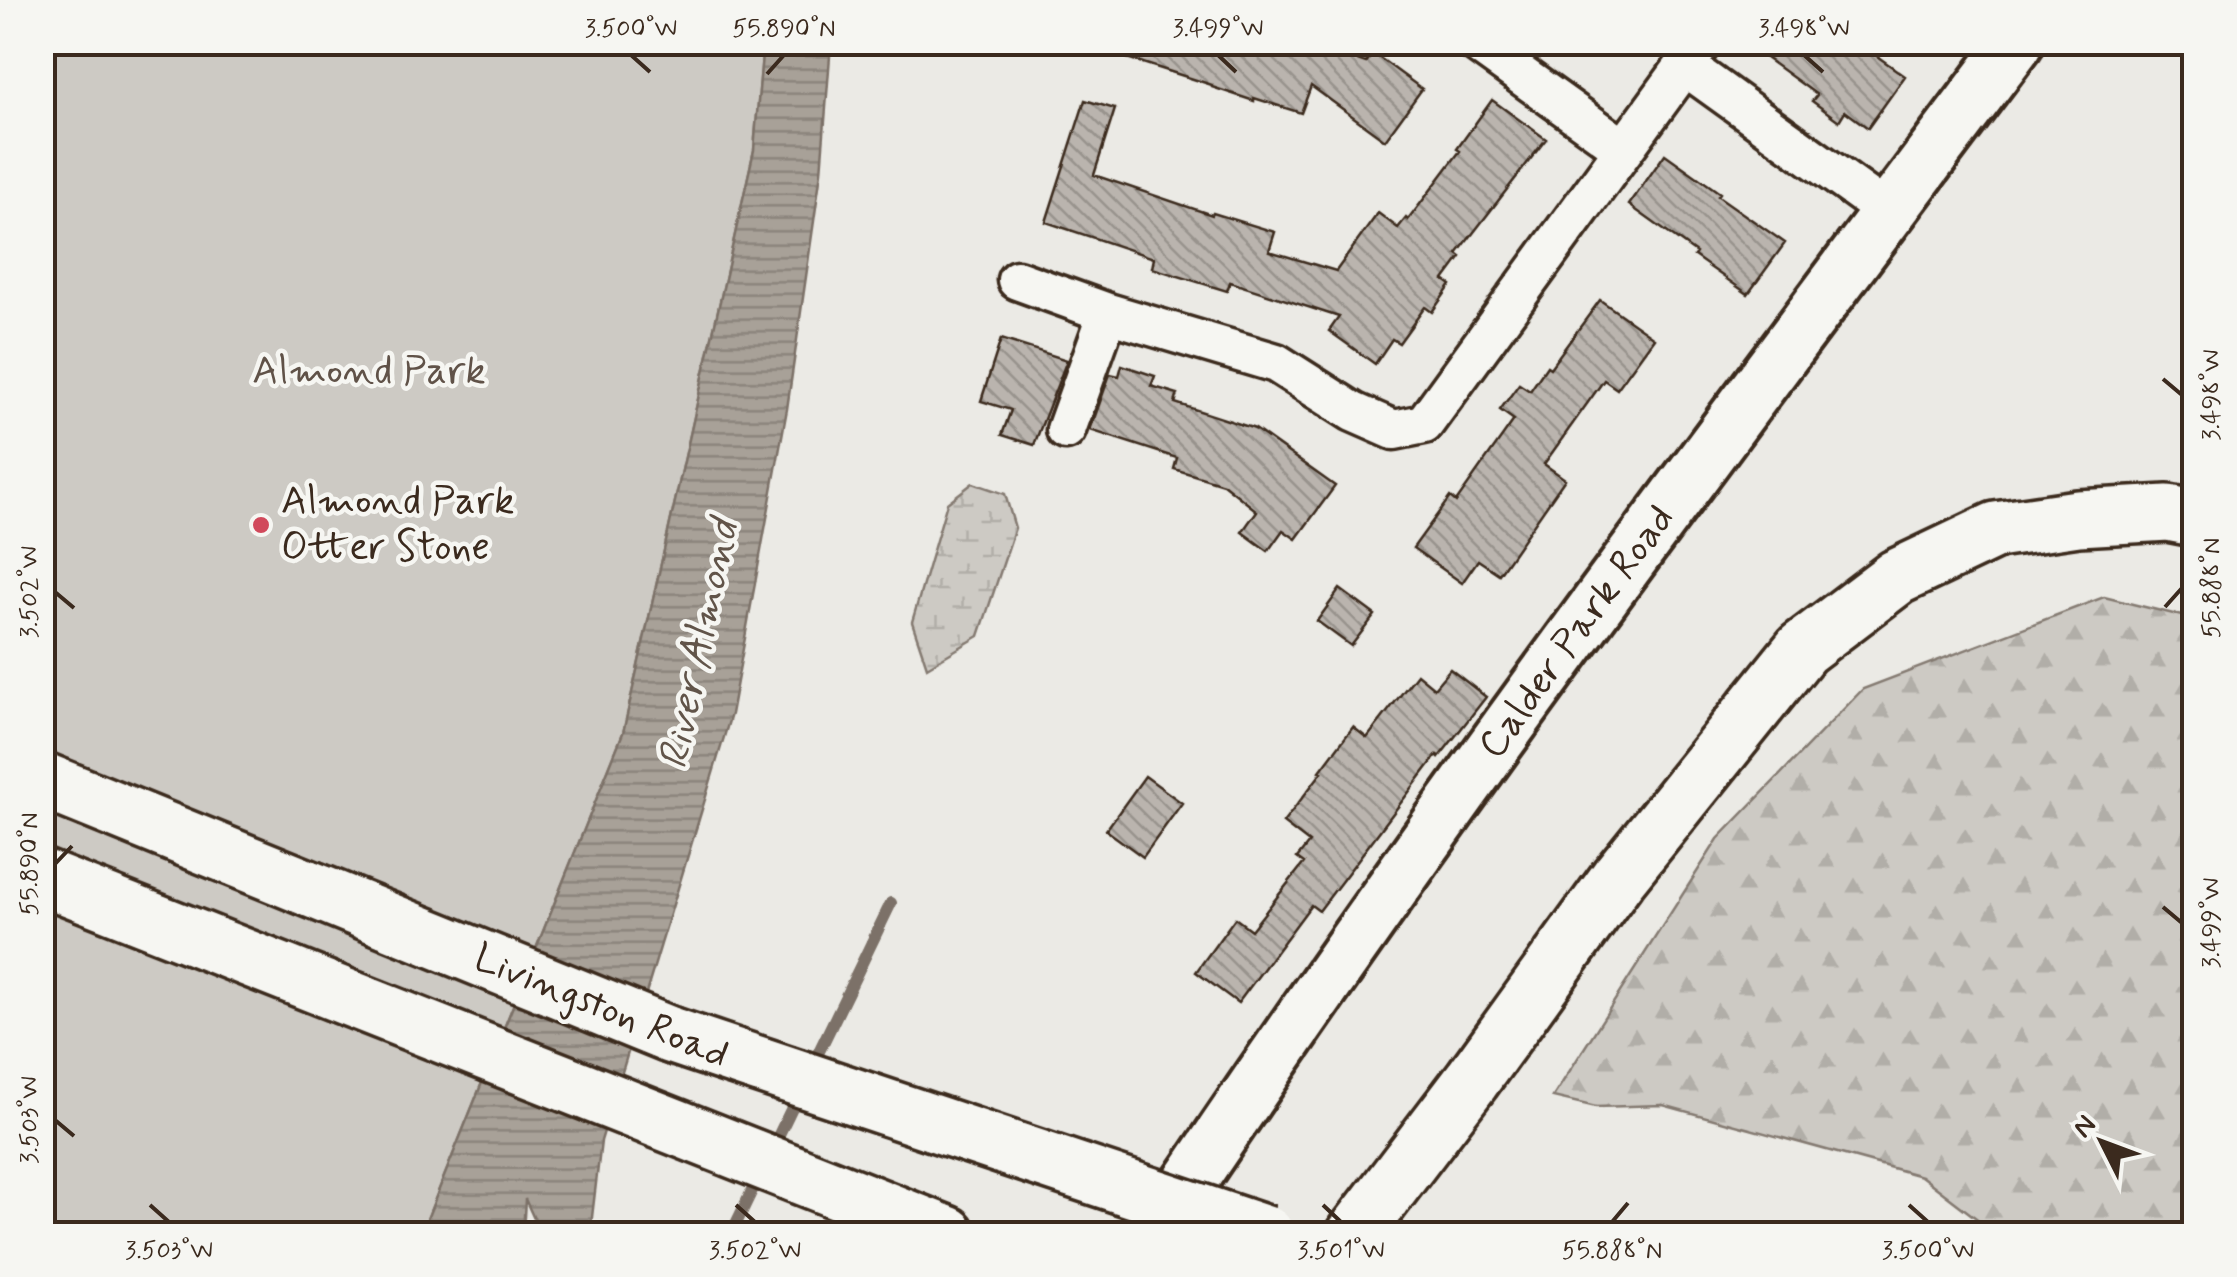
<svg xmlns="http://www.w3.org/2000/svg" width="2237" height="1277" viewBox="0 0 2237 1277" font-family="Mynerve,sans-serif">
<defs>
<pattern id="forest-firs" width="22" height="20" patternUnits="userSpaceOnUse" patternTransform="scale(2.5)"><rect width="22" height="20" fill="#cdcac4"/><path d="M5 1l3.5 6h-7zM16 11l3.5 6h-7z" fill="#b1aea8"/></pattern>
<pattern id="wetland-marsh" width="20" height="14" patternUnits="userSpaceOnUse" patternTransform="scale(2.5)"><rect width="20" height="14" fill="#cdcac4"/><path d="M1 5h8M5 5V1M11 12h8M15 12V8" fill="none" stroke="#b1aea8"/></pattern>
<pattern id="water-rules" width="6" height="5" patternUnits="userSpaceOnUse" patternTransform="scale(2.5)"><rect width="6" height="5" fill="#a8a198"/><path d="M0 2.5h6" fill="none" stroke="#8a837b"/></pattern>
<pattern id="building-back-hatch" width="6" height="6" patternUnits="userSpaceOnUse" patternTransform="scale(2.5)"><rect width="6" height="6" fill="#bab4ae"/><path d="M-1 5l2 2M0 0l6 6M5-1l2 2" fill="none" stroke="#98938d"/></pattern>
</defs>
<rect width="100%" height="100%" fill="#ebeae5"/>
<filter id="ink" filterUnits="userSpaceOnUse"><feTurbulence type="fractalNoise" baseFrequency=".01" numOctaves="2"/><feDisplacementMap in="SourceGraphic" scale="20" xChannelSelector="R" yChannelSelector="G"/><feConvolveMatrix kernelMatrix="1 2 1 2 8 2 1 2 1" color-interpolation-filters="sRGB"/></filter>
<g filter="url(#ink)">
<path fill="url(#forest-firs)" stroke="#847a71" stroke-width="2.5" d="M 2104,597 L 2194,619 L 2194,1234 L 1997,1234 L 1921,1176 L 1663,1105 L 1596,1107 L 1553,1097 L 1718,839 L 1863,689 Z"/>
<path fill="url(#wetland-marsh)" stroke="#847a71" stroke-width="2.5" d="M 973,483 L 1005,494 L 1015,528 L 979,636 L 927,667 L 912,622 L 947,503 Z"/>
<path fill="#cdcac4" stroke="#847a71" stroke-width="2.5" d="M 42,43 L 763,43 L 754,150 L 623,733 L 421,1234 L 43,1234 Z"/>
<path fill="url(#water-rules)" stroke="#7c7167" stroke-width="2.5" d="M 763,43 L 831,43 L 821,172 L 787,409 L 731,714 L 601,1141 L 590,1234 L 541,1234 L 525,1199 L 523,1234 L 421,1234 L 623,733 L 754,150 Z"/>
<g fill="none" stroke-linecap="round" stroke-linejoin="round">
<path stroke="#7c7167" stroke-width="12" d="M 810,1070 L 891,903
M 771,1151 L 799,1093
M 731,1234 L 760,1174"/>
</g>
<path fill="url(#building-back-hatch)" stroke="#3b2a1e" stroke-width="2.5" d="M 1103,42 L 1306,42 L 1366,63 L 1373,53 L 1422,89 L 1385,140 L 1311,86 L 1301,113 L 1254,98 L 1254,101 L 1212,87 L 1212,85 L 1102,50 Z
M 1744,42 L 1857,42 L 1905,76 L 1868,128 L 1845,111 L 1839,121 L 1812,101 L 1817,95 Z
M 1085,100 L 1115,109 L 1094,175 L 1212,215 L 1213,213 L 1275,232 L 1269,251 L 1336,271 L 1378,213 L 1398,228 L 1406,218 L 1408,220 L 1460,151 L 1457,149 L 1492,100 L 1546,139 L 1457,254 L 1461,257 L 1444,280 L 1451,285 L 1432,312 L 1425,307 L 1399,343 L 1392,339 L 1375,364 L 1329,331 L 1339,317 L 1230,282 L 1227,291 L 1152,268 L 1154,258 L 1046,222 Z
M 1665,154 L 1720,193 L 1718,196 L 1785,243 L 1748,294 L 1694,256 L 1696,253 L 1629,205 Z
M 1600,300 L 1654,338 L 1617,389 L 1604,380 L 1544,464 L 1565,479 L 1499,574 L 1478,560 L 1462,583 L 1413,548 L 1450,497 L 1456,502 L 1514,420 L 1500,410 L 1519,384 L 1530,391 L 1547,366 L 1550,368 Z
M 1001,339 L 1067,360 L 1034,445 L 1002,435 L 1011,410 L 981,401 Z
M 1122,365 L 1155,376 L 1151,386 L 1178,394 L 1175,403 L 1255,429 L 1335,486 L 1296,539 L 1283,530 L 1268,551 L 1242,532 L 1257,511 L 1223,484 L 1174,469 L 1177,458 L 1090,430 L 1110,374 L 1119,376 Z
M 1340,589 L 1375,615 L 1351,646 L 1317,621 Z
M 1450,669 L 1486,697 L 1439,757 L 1437,755 L 1319,911 L 1311,905 L 1238,1003 L 1196,972 L 1235,918 L 1251,930 L 1304,863 L 1297,858 L 1309,843 L 1283,823 L 1322,772 L 1320,771 L 1353,727 L 1367,738 L 1417,674 L 1434,688 Z
M 1145,776 L 1182,803 L 1143,857 L 1106,830 Z"/>
<g fill="none" stroke-linecap="round" stroke-linejoin="round">
<defs>
<path id="minor" d="M 1475,42 L 1624,149
M 1685,66 L 1889,213
M 1017,280 L 1108,313 L 1276,363 L 1353,412 L 1394,430 L 1424,424 L 1702,42
M 1066,430 L 1108,313"/>
<g id="secondary">
<path id="s1" d="M 1155,1234 C 1426,826 1722,434 2017,42"/>
</g>
<path id="primary" d="M 42,780 L 670,1035
M 42,877 L 947,1234
M 1355,1234 L 1472,1080 L 1618,878 L 1802,649 L 1897,577 L 1996,530 L 2078,518 L 2168,513 L 2194,518"/>
</defs>
<use href="#minor" stroke="#3b2a1e" stroke-width="45"/>
<use href="#secondary" stroke="#3b2a1e" stroke-width="60"/>
<use href="#primary" stroke="#3b2a1e" stroke-width="62"/>
<use href="#minor" stroke="#f6f6f2" stroke-width="38"/>
<use href="#secondary" stroke="#f6f6f2" stroke-width="52"/>
<use href="#primary" stroke="#f6f6f2" stroke-width="55"/>
<defs>
<path id="primary-bridge" d="M 670,1035 L 1266,1234"/>
</defs>
<use href="#primary-bridge" stroke="#3b2a1e" stroke-width="62" stroke-linecap="butt"/>
<use href="#primary-bridge" stroke="#f6f6f2" stroke-width="55"/>
</g>
</g>
<path fill="none" stroke="#3b2a1e" stroke-width="4" d="M 631,55 L 650,72M 1218,55 L 1236,72M 1804,55 L 1823,72M 767,74 L 784,55M 2163,379 L 2182,395M 55,592 L 74,608M 2165,607 L 2182,588M 55,864 L 72,846M 2163,907 L 2182,923M 55,1120 L 74,1136M 150,1205 L 169,1222M 736,1205 L 755,1222M 1323,1205 L 1341,1222M 1909,1205 L 1928,1222M 1612,1222 L 1628,1203"/>
<circle fill="#d1495b" stroke="#f6f6f2" stroke-width="4" cx="261" cy="525" r="10"/>
<g text-anchor="middle" dominant-baseline="central" stroke-width="9" stroke-linejoin="round" paint-order="stroke">
<g font-size="40" fill="#605248" stroke="#f6f6f2">
<text x="369" y="372">Almond Park</text>
</g>
<g font-size="40" fill="#3b2a1e" stroke="#f6f6f2" text-anchor="start">
<text x="281" y="502">Almond Park<tspan x="281" dy="46">Otter Stone</tspan></text>
</g>
<g font-size="40" fill="#3b2a1e" stroke="#f6f6f2">
<text stroke="none"><textPath href="#s1" startOffset="735">Calder Park Road</textPath></text>
<text transform="translate(601 1007) rotate(22)">Livingston Road</text>
</g>
<g font-size="42" font-style="italic" fill="#615449" stroke="#f6f6f2">
<text transform="translate(700 645) rotate(-78)">River Almond</text>
</g>
</g>
<rect width="2237" height="1277" fill="none" stroke="#f6f6f2" stroke-width="110"/>
<g transform="translate(2102 1142) rotate(312)" stroke="#f6f6f2" stroke-width="8" paint-order="stroke">
<path d="M0-8L18 38L0 25L-18 38Z" fill="#3b2a1e"/>
<text y="-15" font-size="28" font-weight="bold" text-anchor="middle" fill="#3b2a1e">N</text>
</g>
<rect x="55" y="55" width="2127" height="1167" fill="none" stroke="#3b2a1e" stroke-width="4"/>
<g font-size="25" text-anchor="middle" fill="#3b2a1e">
<text x="631" y="36">3.500°W</text>
<text x="784" y="36">55.890°N</text>
<text x="1218" y="36">3.499°W</text>
<text x="1804" y="36">3.498°W</text>
<text transform="translate(2210 395) rotate(-90)" y="9">3.498°W</text>
<text transform="translate(2210 588) rotate(-90)" y="9">55.888°N</text>
<text transform="translate(28 592) rotate(-90)" y="9">3.502°W</text>
<text transform="translate(28 864) rotate(-90)" y="9">55.890°N</text>
<text transform="translate(2210 923) rotate(-90)" y="9">3.499°W</text>
<text transform="translate(28 1120) rotate(-90)" y="9">3.503°W</text>
<text x="169" y="1258">3.503°W</text>
<text x="755" y="1258">3.502°W</text>
<text x="1341" y="1258">3.501°W</text>
<text x="1612" y="1258">55.888°N</text>
<text x="1928" y="1258">3.500°W</text>
</g>
</svg>
